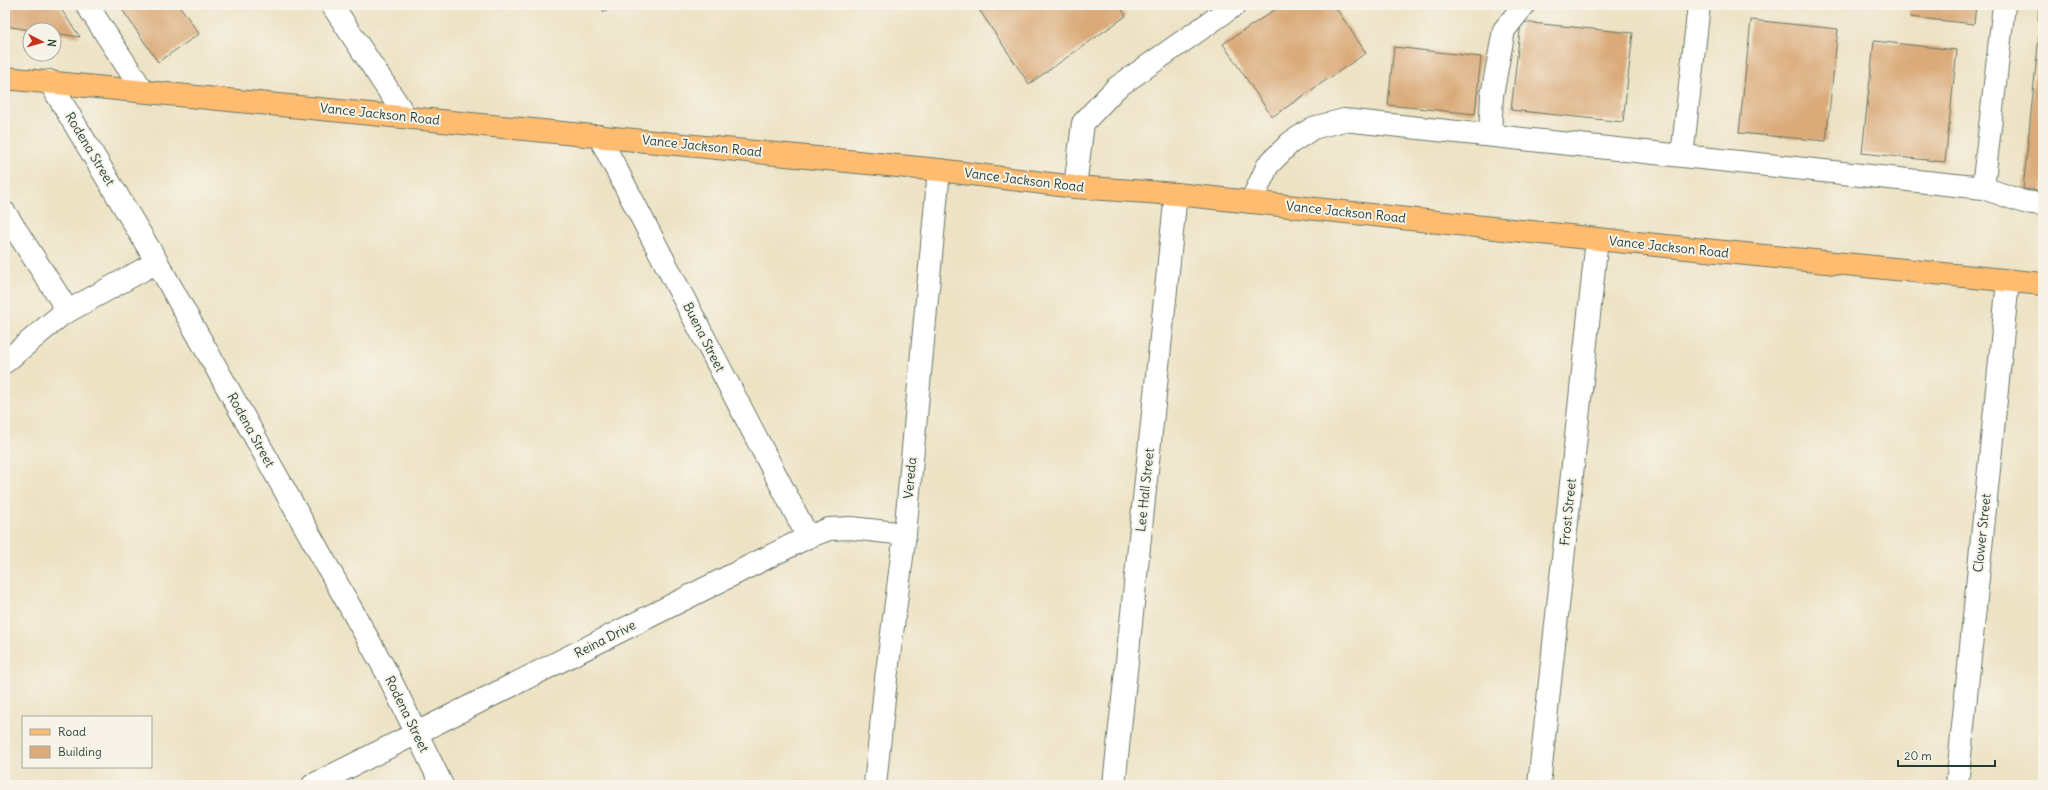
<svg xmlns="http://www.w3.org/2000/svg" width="2048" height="790" viewBox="0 0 2048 790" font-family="Delius,sans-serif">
<rect width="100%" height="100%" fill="#f7f3e8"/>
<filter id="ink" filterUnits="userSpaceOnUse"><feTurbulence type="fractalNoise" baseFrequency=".025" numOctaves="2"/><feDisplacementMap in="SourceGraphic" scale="8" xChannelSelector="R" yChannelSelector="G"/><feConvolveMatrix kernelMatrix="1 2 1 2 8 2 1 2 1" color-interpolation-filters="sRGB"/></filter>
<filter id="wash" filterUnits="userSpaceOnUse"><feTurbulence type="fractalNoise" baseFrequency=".012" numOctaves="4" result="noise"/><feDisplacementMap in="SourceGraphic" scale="16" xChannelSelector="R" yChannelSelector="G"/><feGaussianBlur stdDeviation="0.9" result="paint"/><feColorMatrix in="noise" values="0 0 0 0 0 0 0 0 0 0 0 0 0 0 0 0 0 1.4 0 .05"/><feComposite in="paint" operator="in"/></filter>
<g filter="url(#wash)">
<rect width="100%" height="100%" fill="#ede2c4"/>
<g id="blocks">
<path fill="#daaa79" d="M 5,5 L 58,5 L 80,37 L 54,33 L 54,30 L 31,30 L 11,27 L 5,23 Z
M 119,5 L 179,5 L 199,34 L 158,62 Z
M 600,5 L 615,5 L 604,12 Z
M 976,5 L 1119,5 L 1126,16 L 1029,84 Z
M 1282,5 L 1334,5 L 1366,53 L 1272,117 L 1223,44 Z
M 1911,5 L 1976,5 L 1974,24 L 1910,17 Z
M 2039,5 L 2043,5 L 2043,20 L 2038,20 Z
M 1751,20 L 1838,29 L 1826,141 L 1739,133 Z
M 1521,22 L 1633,33 L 1623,122 L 1511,110 Z
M 2039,36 L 2043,36 L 2043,191 L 2023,189 Z
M 1874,41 L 1957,50 L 1945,162 L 1862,153 Z
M 1394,47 L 1481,57 L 1475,114 L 1388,105 Z"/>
</g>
</g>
<g filter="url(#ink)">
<use href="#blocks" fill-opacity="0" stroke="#677766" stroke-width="1"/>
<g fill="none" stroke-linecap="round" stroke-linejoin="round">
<defs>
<path id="minor" d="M 87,5 L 143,91
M 332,5 L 406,117
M 49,81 L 157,262 L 387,673 L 442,785
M 1490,135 L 1492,95 L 1504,30 L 1524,5
M 599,136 L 808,537
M 1682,156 L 1699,5
M 1075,187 L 1083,123 L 1116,88 L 1235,5
M 1983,188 L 2004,5
M 1251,202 L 1268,165 L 1290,143 L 1313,128 L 1344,120 L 1983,188 L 2024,202 L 2043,204
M 5,213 L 68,311
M 5,362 L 61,315 L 157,262
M 313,785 L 808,537 L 829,529 L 851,528 L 905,534
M 875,785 L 886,679 L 905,534 L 939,170
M 1114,785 L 1176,194
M 1539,785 L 1597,239
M 1957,785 L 2008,281"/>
<path id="major" d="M 5,78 L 939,170 L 1075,187 L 1176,194 L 1597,239 L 2043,284"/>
</defs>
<use href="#minor" stroke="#677766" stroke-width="24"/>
<use href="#major" stroke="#677766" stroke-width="24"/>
<use href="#minor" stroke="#fff" stroke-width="22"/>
<use href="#major" stroke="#febc70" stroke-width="22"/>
</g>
</g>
<g text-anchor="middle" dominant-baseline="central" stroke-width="4" stroke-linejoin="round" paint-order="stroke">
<g font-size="13" fill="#1f3d34" stroke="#f7f3e8">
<text transform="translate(380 114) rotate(6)">Vance Jackson Road</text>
<text transform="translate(702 146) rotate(6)">Vance Jackson Road</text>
<text transform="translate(90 149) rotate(59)">Rodena Street</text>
<text transform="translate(1024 180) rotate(7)">Vance Jackson Road</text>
<text transform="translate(1346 212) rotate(6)">Vance Jackson Road</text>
<text transform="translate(1669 247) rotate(6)">Vance Jackson Road</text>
<text transform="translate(704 337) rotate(63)">Buena Street</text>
<text transform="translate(251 430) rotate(61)">Rodena Street</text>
<text transform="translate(910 478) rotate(-85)">Vereda</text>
<text transform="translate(1145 490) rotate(-84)">Lee Hall Street</text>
<text transform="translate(1568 512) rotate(-84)">Frost Street</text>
<text transform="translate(1982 533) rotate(-84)">Clower Street</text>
<text transform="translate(605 639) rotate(-27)">Reina Drive</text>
<text transform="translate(407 714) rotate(64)">Rodena Street</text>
</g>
</g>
<rect width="2048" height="790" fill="none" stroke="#f7f3e8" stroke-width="20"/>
<rect x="22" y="716" width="130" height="52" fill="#f7f3e8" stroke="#a1aaa0"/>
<rect x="30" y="729" width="20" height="6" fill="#febc70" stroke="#a1aaa0"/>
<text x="58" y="736" font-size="12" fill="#1f3d34">Road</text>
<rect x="30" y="746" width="20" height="12" fill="#daaa79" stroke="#a1aaa0"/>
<text x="58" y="756" font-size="12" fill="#1f3d34">Building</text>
<g transform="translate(42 42) rotate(96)"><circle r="19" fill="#f7f3e8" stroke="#a1aaa0"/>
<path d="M0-3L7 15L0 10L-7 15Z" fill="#c8321e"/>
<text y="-6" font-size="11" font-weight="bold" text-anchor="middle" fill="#1f3d34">N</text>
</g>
<path d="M1898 760v6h97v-6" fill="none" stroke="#1f3d34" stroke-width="2"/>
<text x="1904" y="760" font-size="12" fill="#1f3d34" stroke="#f7f3e8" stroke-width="3" paint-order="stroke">20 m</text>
</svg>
